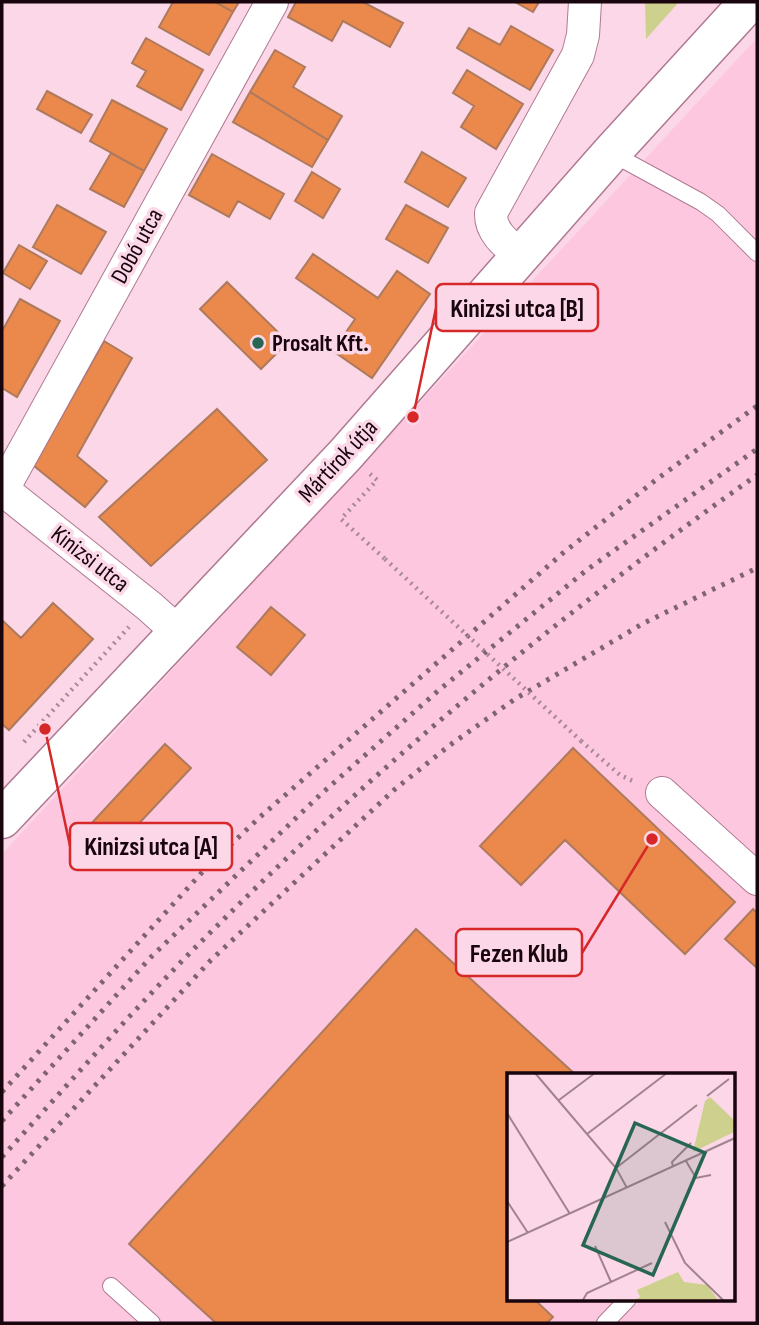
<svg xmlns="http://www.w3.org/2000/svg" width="759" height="1325" viewBox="0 0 759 1325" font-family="'Sofia Sans Condensed',sans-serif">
<rect width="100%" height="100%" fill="#fcd7e7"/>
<path fill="#fdc7df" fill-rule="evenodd" d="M 757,38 L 757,1323 L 2,1323 L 2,854 ZM 509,1075 L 733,1075 L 733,1299 L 509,1299 Z"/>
<path fill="#cdd18d" d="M 645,2 L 679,2 L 646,39 Z"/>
<path fill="#eb884c" stroke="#ad7a5d" stroke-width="2" d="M 173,2 L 215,2 L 233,12 L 209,55 L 159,27 Z
M 215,2 L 239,2 L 233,12 Z
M 296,2 L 363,2 L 403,23 L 390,47 L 343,21 L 332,41 L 288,17 Z
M 515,2 L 539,2 L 533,12 Z
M 511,26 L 553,50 L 530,90 L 457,48 L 469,28 L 500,45 Z
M 146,38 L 203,70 L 181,110 L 137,86 L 146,71 L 132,63 Z
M 275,50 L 305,67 L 293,87 L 342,116 L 328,140 L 250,92 Z
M 467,70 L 523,104 L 496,149 L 461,127 L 474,106 L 453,93 Z
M 47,91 L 92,115 L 81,133 L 37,109 Z
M 250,92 L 328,140 L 312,167 L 233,122 Z
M 112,100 L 167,129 L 144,171 L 90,141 Z
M 422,152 L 466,178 L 448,207 L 405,182 Z
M 111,153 L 144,171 L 124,207 L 90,189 Z
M 212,154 L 284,194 L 270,219 L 238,201 L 229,217 L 189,195 Z
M 312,172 L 340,189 L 323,218 L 295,201 Z
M 57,205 L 106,232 L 81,274 L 33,247 Z
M 406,205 L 448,228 L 428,263 L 386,239 Z
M 19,245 L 47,261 L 30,289 L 3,273 Z
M 313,254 L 378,298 L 397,271 L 430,294 L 372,378 L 333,351 L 355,319 L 296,278 Z
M 227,282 L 288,342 L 261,369 L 200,309 Z
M 20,299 L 60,321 L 17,397 L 2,388 L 2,331 Z
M 104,341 L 132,358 L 77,456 L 107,481 L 85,507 L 34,466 Z
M 217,409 L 267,460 L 151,566 L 99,517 Z
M 53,603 L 93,639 L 9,730 L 2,724 L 2,620 L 21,638 Z
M 271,607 L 305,635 L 271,675 L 237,647 Z
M 165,744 L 191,768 L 114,850 L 89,826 Z
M 573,748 L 735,902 L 685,954 L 565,840 L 521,885 L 480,846 Z
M 753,909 L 757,913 L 757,968 L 725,939 Z
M 416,929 L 576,1075 L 509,1075 L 509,1299 L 534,1299 L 553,1317 L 547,1323 L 216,1323 L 129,1244 Z"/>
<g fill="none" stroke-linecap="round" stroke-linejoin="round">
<defs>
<path id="service" d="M 611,153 L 701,202 L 718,214 L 757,253
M 111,1286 L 152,1323
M 605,1323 L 628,1299"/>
<path id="minor" d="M 522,257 C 508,245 490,233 491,213 L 578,55 L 583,35 L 585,2
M 2,489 L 149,606 L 177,631
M 3,489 L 272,2
M 662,793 L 757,879"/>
<path id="tertiary" d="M 2,819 L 346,454 L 611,153 L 749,2"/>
</defs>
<use href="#service" stroke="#b07992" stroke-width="18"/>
<use href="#minor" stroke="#b07992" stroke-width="34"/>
<use href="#tertiary" stroke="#b07992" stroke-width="41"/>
<path stroke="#a78996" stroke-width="4.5" stroke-dasharray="2 5" stroke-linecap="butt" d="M 370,474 L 377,480 L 341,519 L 385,559
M 581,741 L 620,775 L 635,782
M 24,742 L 129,627"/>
<use href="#service" stroke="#fff" stroke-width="16"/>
<use href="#minor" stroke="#fff" stroke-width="32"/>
<use href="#tertiary" stroke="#fff" stroke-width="38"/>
<path stroke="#7f6470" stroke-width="5" stroke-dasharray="3.5 7" stroke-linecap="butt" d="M 2,1092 L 206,868 L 260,817 L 563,553 L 657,479 L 757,406
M 2,1121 L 151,957 L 321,794 L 439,690 L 588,569 L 757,449
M 2,1157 C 74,1078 145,996 222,921 C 387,757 567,609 757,475
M 2,1186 L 211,960 L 394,790 L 450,745 L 515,699 L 644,623 L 757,568"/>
<path stroke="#a78996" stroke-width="4.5" stroke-dasharray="2 5" stroke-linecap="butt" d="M 385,559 L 581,741"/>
</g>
<circle fill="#276653" stroke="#fcd7e7" stroke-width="2.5" cx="258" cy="343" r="7"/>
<g text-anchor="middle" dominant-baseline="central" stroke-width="7" stroke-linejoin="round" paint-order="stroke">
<g font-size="24" fill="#18050e" stroke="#fcd7e7">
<text transform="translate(137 246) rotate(-61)">Dobó utca</text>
<text transform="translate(338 461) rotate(-47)">Mártírok útja</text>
<text transform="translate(90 559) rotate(38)">Kinizsi utca</text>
</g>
<g font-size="24" font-weight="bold" fill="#18050e" stroke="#fcd7e7" text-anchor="start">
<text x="272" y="343">Prosalt Kft.</text>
</g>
</g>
<g transform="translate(507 1073)">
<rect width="228" height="228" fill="#fcd7e7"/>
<path d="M 203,24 L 227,47 L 227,59 L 186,79 L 198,28 ZM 171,199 L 177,209 L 200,212 L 211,227 L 127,227 L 133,224 L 130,217 Z" fill="#cdd18d"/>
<path fill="none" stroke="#a18390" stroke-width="2" d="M 28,0 L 109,95 L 120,115M 200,23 L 222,6M 52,27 L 88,0M 0,40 L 63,141M 80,61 L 160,0M 179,88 L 189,105 L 204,102M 166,94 L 165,89 L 184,70M 109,95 L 190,32M 0,128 L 21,160M 158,149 L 178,190 L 216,227M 0,169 L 228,65M 88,173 L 104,209M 76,227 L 80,220 L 145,190"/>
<path fill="#276653" fill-opacity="0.15" stroke="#276653" stroke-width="3.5" d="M 128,50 L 198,80 L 146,202 L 76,172 Z"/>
<rect width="228" height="228" fill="none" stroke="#18050e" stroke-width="3.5"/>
</g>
<path fill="none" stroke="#d62828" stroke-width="2.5" d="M413 417L436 308M45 729L70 846M652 839L582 953"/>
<g fill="#d62828" stroke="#fcd7e7" stroke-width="2.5">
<circle cx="413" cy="417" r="7"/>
<circle cx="45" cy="729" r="7"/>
<circle cx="652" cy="839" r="7"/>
</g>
<g fill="#fcd7e7" stroke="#d62828" stroke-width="2.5">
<rect x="436" y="284" width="162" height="47" rx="7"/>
<rect x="70" y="823" width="162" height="47" rx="7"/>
<rect x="456" y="929" width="126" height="47" rx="7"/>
</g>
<g font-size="26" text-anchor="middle" font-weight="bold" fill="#18050e">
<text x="517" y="317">Kinizsi utca [B]</text>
<text x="151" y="855">Kinizsi utca [A]</text>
<text x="519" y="962">Fezen Klub</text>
</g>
<rect width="759" height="1325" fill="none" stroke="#18050e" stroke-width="7"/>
</svg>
